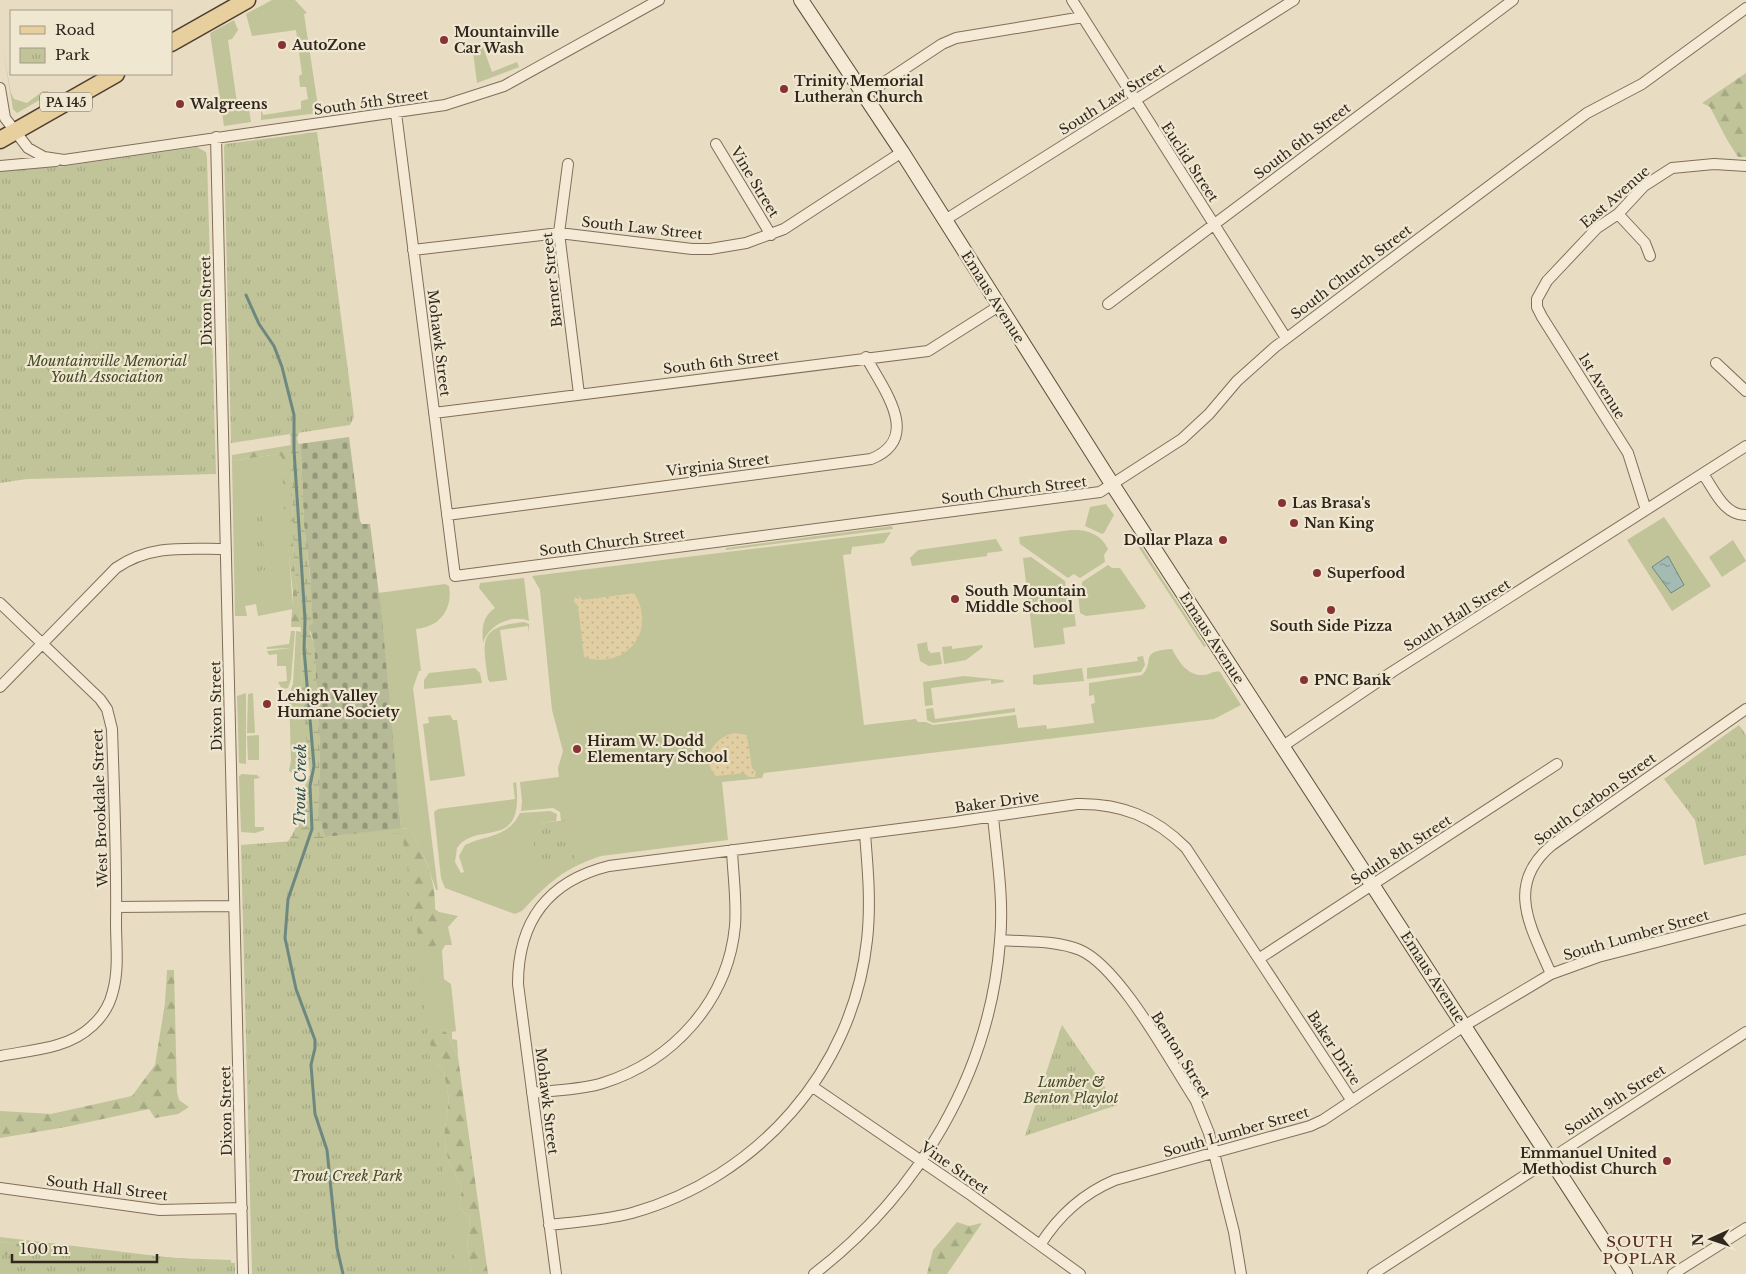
<svg xmlns="http://www.w3.org/2000/svg" width="1746" height="1274" viewBox="0 0 1746 1274" font-family="'Libre Baskerville',serif">
<defs>
<pattern id="forest-firs" width="22" height="20" patternUnits="userSpaceOnUse" patternTransform="scale(1.25)"><rect width="22" height="20" fill="#c0c498"/><path d="M5 1l3.5 6h-7zM16 11l3.5 6h-7z" fill="#a5a883"/></pattern>
<pattern id="wetland-marsh" width="20" height="14" patternUnits="userSpaceOnUse" patternTransform="scale(1.25)"><rect width="20" height="14" fill="#c0c498"/><path d="M1 5h8M5 5V1M11 12h8M15 12V8" fill="none" stroke="#a5a883"/></pattern>
<pattern id="sand-dots" width="8" height="8" patternUnits="userSpaceOnUse" patternTransform="scale(1.25)"><rect width="8" height="8" fill="#e1cfa3"/><path d="M2 2h.1M6 6h.1" fill="none" stroke="#c2b28c" stroke-width="1.8" stroke-linecap="round"/></pattern>
<pattern id="cemetery-stones" width="16" height="16" patternUnits="userSpaceOnUse" patternTransform="scale(1.25)"><rect width="16" height="16" fill="#b6ba96"/><path d="M2 7V4a2 2 0 0 1 4 0v3zM10 15v-3a2 2 0 0 1 4 0v3z" fill="#95977a"/></pattern>
<pattern id="park-tufts" width="24" height="20" patternUnits="userSpaceOnUse" patternTransform="scale(1.25)"><rect width="24" height="20" fill="#c0c498"/><path d="M3 7l-1-3M5 7V3M7 7l1-3M15 17l-1-3M17 17v-4M19 17l1-3" fill="none" stroke="#a5a883"/></pattern>
<pattern id="water-ripples" width="26" height="14" patternUnits="userSpaceOnUse" patternTransform="scale(1.25)"><rect width="26" height="14" fill="#a4bbb4"/><path d="M2 4q2-2 4 0t4 0M15 11q2-2 4 0t4 0" fill="none" stroke="#869892"/></pattern>
</defs>
<rect width="100%" height="100%" fill="#e8dcc3"/>
<path fill="#c0c498" d="M 272,0 L 295,0 L 307,13 L 304,14 L 319,113 L 261,120 L 261,108 L 263,115 L 301,109 L 301,101 L 308,99 L 306,87 L 300,87 L 299,76 L 302,74 L 296,30 L 252,36 L 246,14 Z
M 234,20 L 238,30 L 232,39 L 228,40 L 238,110 L 249,110 L 251,122 L 224,126 L 210,33 Z
M 483,47 L 492,72 L 517,62 L 519,67 L 477,83 L 473,52 Z
M 3,49 L 11,93 L 14,99 L 27,103 L 43,91 L 48,91 L 50,94 L 17,113 L 13,109 Z
M 278,454 L 282,456 L 293,609 L 258,616 L 256,604 L 245,606 L 247,616 L 235,616 L 232,461 Z
M 1106,504 L 1114,515 L 1104,533 L 1102,534 L 1085,526 L 1090,507 Z
M 1664,517 L 1711,586 L 1672,611 L 1627,540 Z
M 892,526 L 893,529 L 726,550 L 726,548 Z
M 1071,530 C 1087,529 1101,534 1108,549 L 1104,555 L 1105,562 L 1080,578 L 1074,574 L 1068,578 L 1020,544 L 1019,537 Z
M 1131,531 L 1206,646 L 1204,647 L 1130,534 Z
M 891,532 L 884,543 L 852,547 L 851,554 L 843,555 L 864,725 L 916,719 L 918,722 L 926,722 L 933,725 L 1016,715 L 1018,728 L 1046,725 L 1047,729 L 1094,723 L 1091,704 L 1095,703 L 1094,695 L 1089,696 L 1089,683 L 1142,675 C 1156,662 1137,651 1172,649 C 1179,662 1187,676 1204,675 C 1210,675 1214,670 1220,672 L 1241,705 L 1214,719 L 764,773 L 762,778 L 722,782 L 728,840 L 601,856 C 564,868 548,883 522,911 L 515,914 L 445,888 L 441,878 L 434,812 L 438,809 L 515,799 L 513,783 L 516,782 C 525,854 477,819 457,848 L 455,862 L 461,873 L 464,872 L 459,856 L 465,845 C 486,835 508,838 520,813 L 550,811 L 557,814 L 556,821 L 531,824 L 570,820 L 561,821 L 560,812 L 553,808 L 521,811 L 522,801 L 520,782 L 559,777 L 558,768 L 563,751 L 552,710 L 540,590 L 532,576 Z
M 996,539 L 1003,551 L 987,553 L 987,556 L 912,566 L 910,558 L 918,550 Z
M 1733,540 L 1746,561 L 1722,577 L 1709,557 Z
M 1031,557 L 1065,581 L 1066,589 L 1072,594 L 1076,626 L 1063,628 L 1065,644 L 1034,648 L 1023,558 Z
M 1108,565 L 1112,568 L 1120,568 L 1146,606 L 1144,609 L 1086,616 L 1080,613 L 1078,593 L 1082,589 L 1082,582 Z
M 524,578 L 529,621 C 511,614 488,625 483,643 C 482,628 482,617 495,608 L 479,588 L 480,583 Z
M 445,584 L 449,586 C 453,610 439,627 416,629 L 421,671 L 419,671 L 413,688 L 438,890 L 436,890 L 426,861 L 410,829 L 401,828 L 439,943 L 439,912 L 458,916 L 448,927 L 452,945 L 445,945 L 442,951 L 444,979 L 451,984 L 456,1031 L 452,1032 L 452,1039 L 457,1040 L 458,1057 L 447,1033 L 440,1029 L 436,1062 L 444,1073 L 449,1099 L 444,1136 L 448,1160 L 462,1188 L 459,1208 L 469,1216 L 470,1229 L 467,1241 L 471,1274 L 383,1274 L 319,855 L 325,837 L 401,827 L 378,593 Z
M 524,622 L 529,624 L 529,632 L 528,626 L 500,630 L 507,680 L 490,682 L 488,679 C 482,639 479,627 524,622 Z
M 291,631 L 295,631 L 291,679 L 288,688 L 282,689 L 278,682 L 287,681 L 286,666 L 277,666 L 277,654 L 269,655 L 267,651 L 291,648 L 267,649 L 267,647 L 289,644 Z
M 296,631 L 301,632 L 302,692 L 309,758 L 301,760 L 297,776 L 289,771 L 291,760 L 289,695 L 293,684 Z
M 927,642 L 928,650 L 931,653 L 940,652 L 942,664 L 929,666 L 920,661 L 917,644 Z
M 982,645 L 983,647 L 966,660 L 944,664 L 942,647 L 952,646 L 952,649 Z
M 1143,656 L 1145,665 L 1141,672 L 1087,679 L 1087,668 L 1138,661 L 1137,657 Z
M 475,668 L 480,673 L 482,683 L 424,689 L 424,680 L 429,673 Z
M 1082,668 L 1084,681 L 1038,685 L 1033,684 L 1033,675 Z
M 964,676 L 1003,680 L 1004,682 L 991,684 L 991,680 L 931,688 L 933,705 L 925,706 L 923,682 Z
M 246,693 L 246,764 L 239,763 L 237,696 Z
M 253,693 L 255,733 L 247,733 L 248,694 Z
M 933,708 L 935,719 L 1015,708 L 1015,712 L 933,723 L 927,720 L 926,709 Z
M 450,715 L 453,720 L 457,720 L 465,776 L 430,781 L 423,724 L 429,723 L 428,717 Z
M 259,735 L 259,760 L 248,760 L 247,736 Z
M 242,774 L 257,775 L 260,778 L 254,779 L 255,827 L 264,827 L 264,830 L 255,833 L 241,832 L 239,776 Z
M 0,1237 L 173,1258 L 231,1260 L 231,1274 L 74,1250 L 0,1242 Z"/>
<path fill="url(#forest-firs)" d="M 1746,73 L 1746,157 L 1738,157 L 1726,138 L 1710,107 L 1702,103 Z
M 291,445 L 294,563 L 301,627 L 291,627 L 293,593 L 284,510 L 282,457 L 278,454 L 232,461 L 232,455 Z
M 401,828 L 410,829 C 424,856 436,878 435,909 L 439,912 L 439,943 L 430,949 L 420,949 Z
M 167,970 L 174,970 L 177,1092 L 179,1100 L 189,1107 L 178,1114 L 155,1118 L 149,1109 L 66,1127 L 0,1138 L 0,1111 L 51,1114 L 132,1096 L 155,1065 L 165,1003 Z
M 440,1029 L 447,1033 L 458,1057 L 488,1274 L 471,1274 L 467,1241 L 470,1229 L 469,1216 L 459,1208 L 462,1188 L 448,1160 L 444,1136 L 449,1099 L 444,1073 L 436,1062 L 430,1043 L 432,1032 Z
M 957,1222 L 969,1226 L 982,1223 L 947,1274 L 927,1274 L 933,1250 Z
M 0,1242 L 40,1246 L 0,1258 Z"/>
<path fill="url(#wetland-marsh)" d="M 290,420 L 299,432 L 297,439 L 301,451 L 304,524 L 313,603 L 313,623 L 310,633 L 314,643 L 320,751 L 318,814 L 325,837 L 319,855 L 286,844 C 293,835 304,816 297,804 L 310,775 L 302,692 L 301,632 L 294,563 Z"/>
<path fill="url(#sand-dots)" d="M 634,593 C 658,630 626,671 584,657 L 578,606 L 574,602 L 575,597 L 579,596 L 583,600 Z
M 734,733 L 747,735 L 752,768 L 756,772 L 755,777 L 749,777 L 744,773 L 716,776 C 699,759 715,737 734,733 Z"/>
<path fill="url(#cemetery-stones)" d="M 349,437 L 360,521 L 362,524 L 370,524 L 382,618 L 401,828 L 325,837 L 318,814 L 320,751 L 314,643 L 309,626 L 313,623 L 310,574 L 304,524 L 301,452 L 299,444 Z"/>
<path fill="url(#park-tufts)" d="M 317,132 L 354,417 L 350,425 L 231,443 L 224,147 L 225,144 Z
M 197,147 L 206,152 L 207,158 L 216,474 L 27,479 L 0,483 L 0,169 L 58,167 Z
M 250,510 L 263,510 L 265,570 L 261,570 L 261,575 L 256,575 L 256,570 L 252,570 Z
M 1739,725 L 1746,735 L 1746,855 L 1704,865 L 1695,820 L 1664,779 Z
M 570,820 L 575,859 L 564,864 L 537,868 L 531,824 Z
M 399,833 L 422,977 L 433,1090 L 456,1274 L 252,1274 L 241,845 Z
M 1062,1025 L 1117,1105 L 1025,1136 Z
M 40,1246 L 235,1263 L 235,1274 L 0,1274 L 0,1256 Z"/>
<path fill="url(#water-ripples)" stroke="#6d8880" d="M 1668,556 L 1684,585 L 1671,593 L 1652,567 Z"/>
<g fill="none" stroke-linecap="round" stroke-linejoin="round">
<path stroke="#6d8880" stroke-width="3" d="M 246,295 L 259,324 L 274,346 L 282,367 L 294,415 L 294,450 L 305,620 L 304,649 L 314,766 L 310,786 L 312,829 L 288,899 L 285,938 L 296,989 L 315,1040 L 315,1048 L 311,1065 L 315,1114 L 327,1150 L 337,1248 L 343,1274"/>
<defs>
<path id="street" d="M 1072,0 L 1286,338
M 0,88 L 5,118 L 28,148 L 44,157 L 64,160 L 445,105 L 504,86 L 659,0
M 865,95 L 942,44 L 956,38 L 1083,17
M 396,113 L 455,576 L 1100,492 L 1182,439 L 1209,414 L 1237,381 L 1275,347 L 1381,267 L 1587,113 L 1642,84 L 1746,8
M 216,137 L 243,1274
M 716,144 L 771,235
M 568,164 L 559,233 L 579,394
M 0,166 L 56,161
M 1618,214 L 1645,243 L 1650,256
M 945,220 L 1294,0
M 413,250 L 559,233 L 692,249 L 710,249 L 746,243 L 784,229 L 902,152
M 1108,304 L 1513,0
M 1716,363 L 1746,391
M 434,413 L 928,351 L 999,306
M 1703,474 C 1714,489 1724,516 1746,515
M 1646,510 L 1628,453 L 1542,317 L 1537,307 L 1537,299 L 1547,281 L 1597,228 L 1618,214 L 1644,186 L 1672,168 L 1714,164 L 1746,166
M 447,515 L 871,459 C 923,438 883,389 866,357
M 0,603 L 100,699 L 107,709 L 112,729 C 114,793 117,858 116,923 C 116,945 119,969 113,991 C 110,1004 102,1017 92,1026 C 68,1049 31,1050 0,1056
M 0,687 L 116,568 C 150,544 187,549 226,549
M 1283,746 L 1392,672 L 1746,446
M 116,907 L 234,906
M 1000,940 C 1026,942 1056,940 1080,950 C 1120,967 1171,1063 1196,1101 L 1209,1133 L 1234,1232 L 1241,1274
M 1260,958 L 1557,764
M 1551,974 C 1531,927 1504,885 1552,845 L 1746,709
M 813,1087 L 968,1193 L 1080,1274
M 532,1093 C 555,1090 581,1090 603,1083 C 673,1061 728,1001 735,926 C 737,901 733,875 732,850
M 0,1188 L 160,1210 L 242,1208
M 549,1225 C 577,1222 605,1220 632,1213 C 757,1178 853,1071 867,940 C 871,905 868,870 865,834
M 1040,1245 C 1059,1215 1082,1194 1115,1180 L 1310,1126 L 1323,1120 L 1464,1026 L 1551,974 L 1598,957 L 1746,919
M 556,1274 L 518,984 C 518,922 548,881 609,866 L 954,822 L 1077,804 C 1121,803 1155,817 1186,848 L 1352,1101
M 814,1274 C 918,1194 990,1074 1000,941 C 1004,900 997,858 993,817
M 1373,1274 L 1746,1032
M 1673,1274 L 1746,1228"/>
<path id="secondary" d="M 801,0 L 902,152 L 1112,484 L 1625,1274"/>
<path id="primary" d="M 171,43 L 247,0
M 0,140 L 116,74"/>
</defs>
<use href="#street" stroke="#806e5c" stroke-width="12"/>
<use href="#secondary" stroke="#61503f" stroke-width="16"/>
<use href="#primary" stroke="#4e3d30" stroke-width="19"/>
<use href="#street" stroke="#f4ead5" stroke-width="10"/>
<use href="#secondary" stroke="#f4ead5" stroke-width="14"/>
<use href="#primary" stroke="#e7cf9e" stroke-width="16"/>
</g>
<g fill="#873335" stroke="#f0e7d1" stroke-width="2">
<circle cx="444" cy="40" r="5"/>
<circle cx="282" cy="45" r="5"/>
<circle cx="784" cy="89" r="5"/>
<circle cx="180" cy="104" r="5"/>
<circle cx="1282" cy="503" r="5"/>
<circle cx="1294" cy="523" r="5"/>
<circle cx="1223" cy="540" r="5"/>
<circle cx="1317" cy="573" r="5"/>
<circle cx="955" cy="599" r="5"/>
<circle cx="1331" cy="610" r="5"/>
<circle cx="1304" cy="680" r="5"/>
<circle cx="267" cy="704" r="5"/>
<circle cx="577" cy="749" r="5"/>
<circle cx="1667" cy="1161" r="5"/>
</g>
<g text-anchor="middle" dominant-baseline="central" stroke-width="4.5" stroke-linejoin="round" paint-order="stroke">
<rect fill="#f0e7d1" stroke="#6a6154" stroke-width="1" x="40" y="92.5" width="52" height="19" rx="4"/>
<g font-size="12" font-weight="bold" fill="#31271e">
<text x="66" y="102">PA 145</text>
</g>
<g font-size="14" font-weight="bold" fill="#31271e" stroke="#f0e7d1" text-anchor="start">
<text x="454" y="32">Mountainville<tspan x="454" dy="16">Car Wash</tspan></text>
<text x="292" y="45">AutoZone</text>
<text x="794" y="81">Trinity Memorial<tspan x="794" dy="16">Lutheran Church</tspan></text>
<text x="190" y="104">Walgreens</text>
<text x="1292" y="503">Las Brasa's</text>
<text x="1304" y="523">Nan King</text>
<text x="1213" y="540" text-anchor="end">Dollar Plaza</text>
<text x="1327" y="573">Superfood</text>
<text x="965" y="591">South Mountain<tspan x="965" dy="16">Middle School</tspan></text>
<text x="1331" y="626" text-anchor="middle">South Side Pizza</text>
<text x="1314" y="680">PNC Bank</text>
<text x="277" y="696">Lehigh Valley<tspan x="277" dy="16">Humane Society</tspan></text>
<text x="587" y="741">Hiram W. Dodd<tspan x="587" dy="16">Elementary School</tspan></text>
<text x="1657" y="1153" text-anchor="end">Emmanuel United<tspan x="1657" dy="16">Methodist Church</tspan></text>
</g>
<g font-size="14" fill="#31271e" stroke="#f0e7d1">
<text transform="translate(1112 99) rotate(-32)">South Law Street</text>
<text transform="translate(371 102) rotate(-8)">South 5th Street</text>
<text transform="translate(1302 141) rotate(-37)">South 6th Street</text>
<text transform="translate(1190 162) rotate(57)">Euclid Street</text>
<text transform="translate(755 182) rotate(59)">Vine Street</text>
<text transform="translate(1615 197) rotate(-41)">East Avenue</text>
<text transform="translate(642 228) rotate(6)">South Law Street</text>
<text transform="translate(1351 272) rotate(-37)">South Church Street</text>
<text transform="translate(552 280) rotate(-96)">Barner Street</text>
<text transform="translate(993 297) rotate(58)">Emaus Avenue</text>
<text transform="translate(206 301) rotate(-91)">Dixon Street</text>
<text transform="translate(439 343) rotate(83)">Mohawk Street</text>
<text transform="translate(721 362) rotate(-7)">South 6th Street</text>
<text transform="translate(1602 386) rotate(58)">1st Avenue</text>
<text transform="translate(718 465) rotate(-7)">Virginia Street</text>
<text transform="translate(1014 490) rotate(-7)">South Church Street</text>
<text transform="translate(612 542) rotate(-7)">South Church Street</text>
<text transform="translate(1457 615) rotate(-32)">South Hall Street</text>
<text transform="translate(1212 638) rotate(57)">Emaus Avenue</text>
<text transform="translate(216 706) rotate(-91)">Dixon Street</text>
<text transform="translate(1595 799) rotate(-36)">South Carbon Street</text>
<text transform="translate(997 802) rotate(-8)">Baker Drive</text>
<text transform="translate(100 808) rotate(-92)">West Brookdale Street</text>
<text transform="translate(1401 850) rotate(-33)">South 8th Street</text>
<text transform="translate(1636 935) rotate(-16)">South Lumber Street</text>
<text transform="translate(1433 977) rotate(57)">Emaus Avenue</text>
<text transform="translate(1334 1048) rotate(57)">Baker Drive</text>
<text transform="translate(1181 1055) rotate(58)">Benton Street</text>
<text transform="translate(1615 1100) rotate(-33)">South 9th Street</text>
<text transform="translate(547 1101) rotate(83)">Mohawk Street</text>
<text transform="translate(226 1111) rotate(-91)">Dixon Street</text>
<text transform="translate(1236 1132) rotate(-16)">South Lumber Street</text>
<text transform="translate(955 1168) rotate(35)">Vine Street</text>
<text transform="translate(107 1188) rotate(7)">South Hall Street</text>
</g>
<g font-size="14" font-style="italic" fill="#434b27" stroke="#f0e7d1">
<text x="107" y="361">Mountainville Memorial<tspan x="107" dy="16">Youth Association</tspan></text>
<text x="1071" y="1082">Lumber &amp;<tspan x="1071" dy="16">Benton Playlot</tspan></text>
<text x="347" y="1176">Trout Creek Park</text>
</g>
<g font-size="15" font-style="italic" fill="#2f4f4d" stroke="#f0e7d1">
<text transform="translate(300 785) rotate(-89)">Trout Creek</text>
</g>
<g font-size="15" letter-spacing="1" fill="#582d23" stroke="#f0e7d1">
<text x="1640" y="1241">SOUTH<tspan x="1640" dy="17">POPLAR</tspan></text>
</g>
</g>
<rect x="10" y="10" width="162" height="65" fill="#f0e7d1" stroke="#a49a89"/>
<rect x="20" y="26" width="25" height="8" fill="#e7cf9e" stroke="#a49a89"/>
<text x="55" y="35" font-size="15" fill="#31271e">Road</text>
<rect x="20" y="48" width="25" height="15" fill="url(#park-tufts)" stroke="#a49a89"/>
<text x="55" y="60" font-size="15" fill="#31271e">Park</text>
<g transform="translate(1711 1239) rotate(267)" stroke="#f0e7d1" stroke-width="4" paint-order="stroke">
<path d="M0-4L9 19L0 12L-9 19Z" fill="#31271e"/>
<text y="-8" font-size="14" font-weight="bold" text-anchor="middle" fill="#31271e">N</text>
</g>
<path d="M12 1254v8h145v-8" fill="none" stroke="#31271e" stroke-width="2.5"/>
<text x="20" y="1254" font-size="15" fill="#31271e" stroke="#f0e7d1" stroke-width="4" paint-order="stroke">100 m</text>
</svg>
